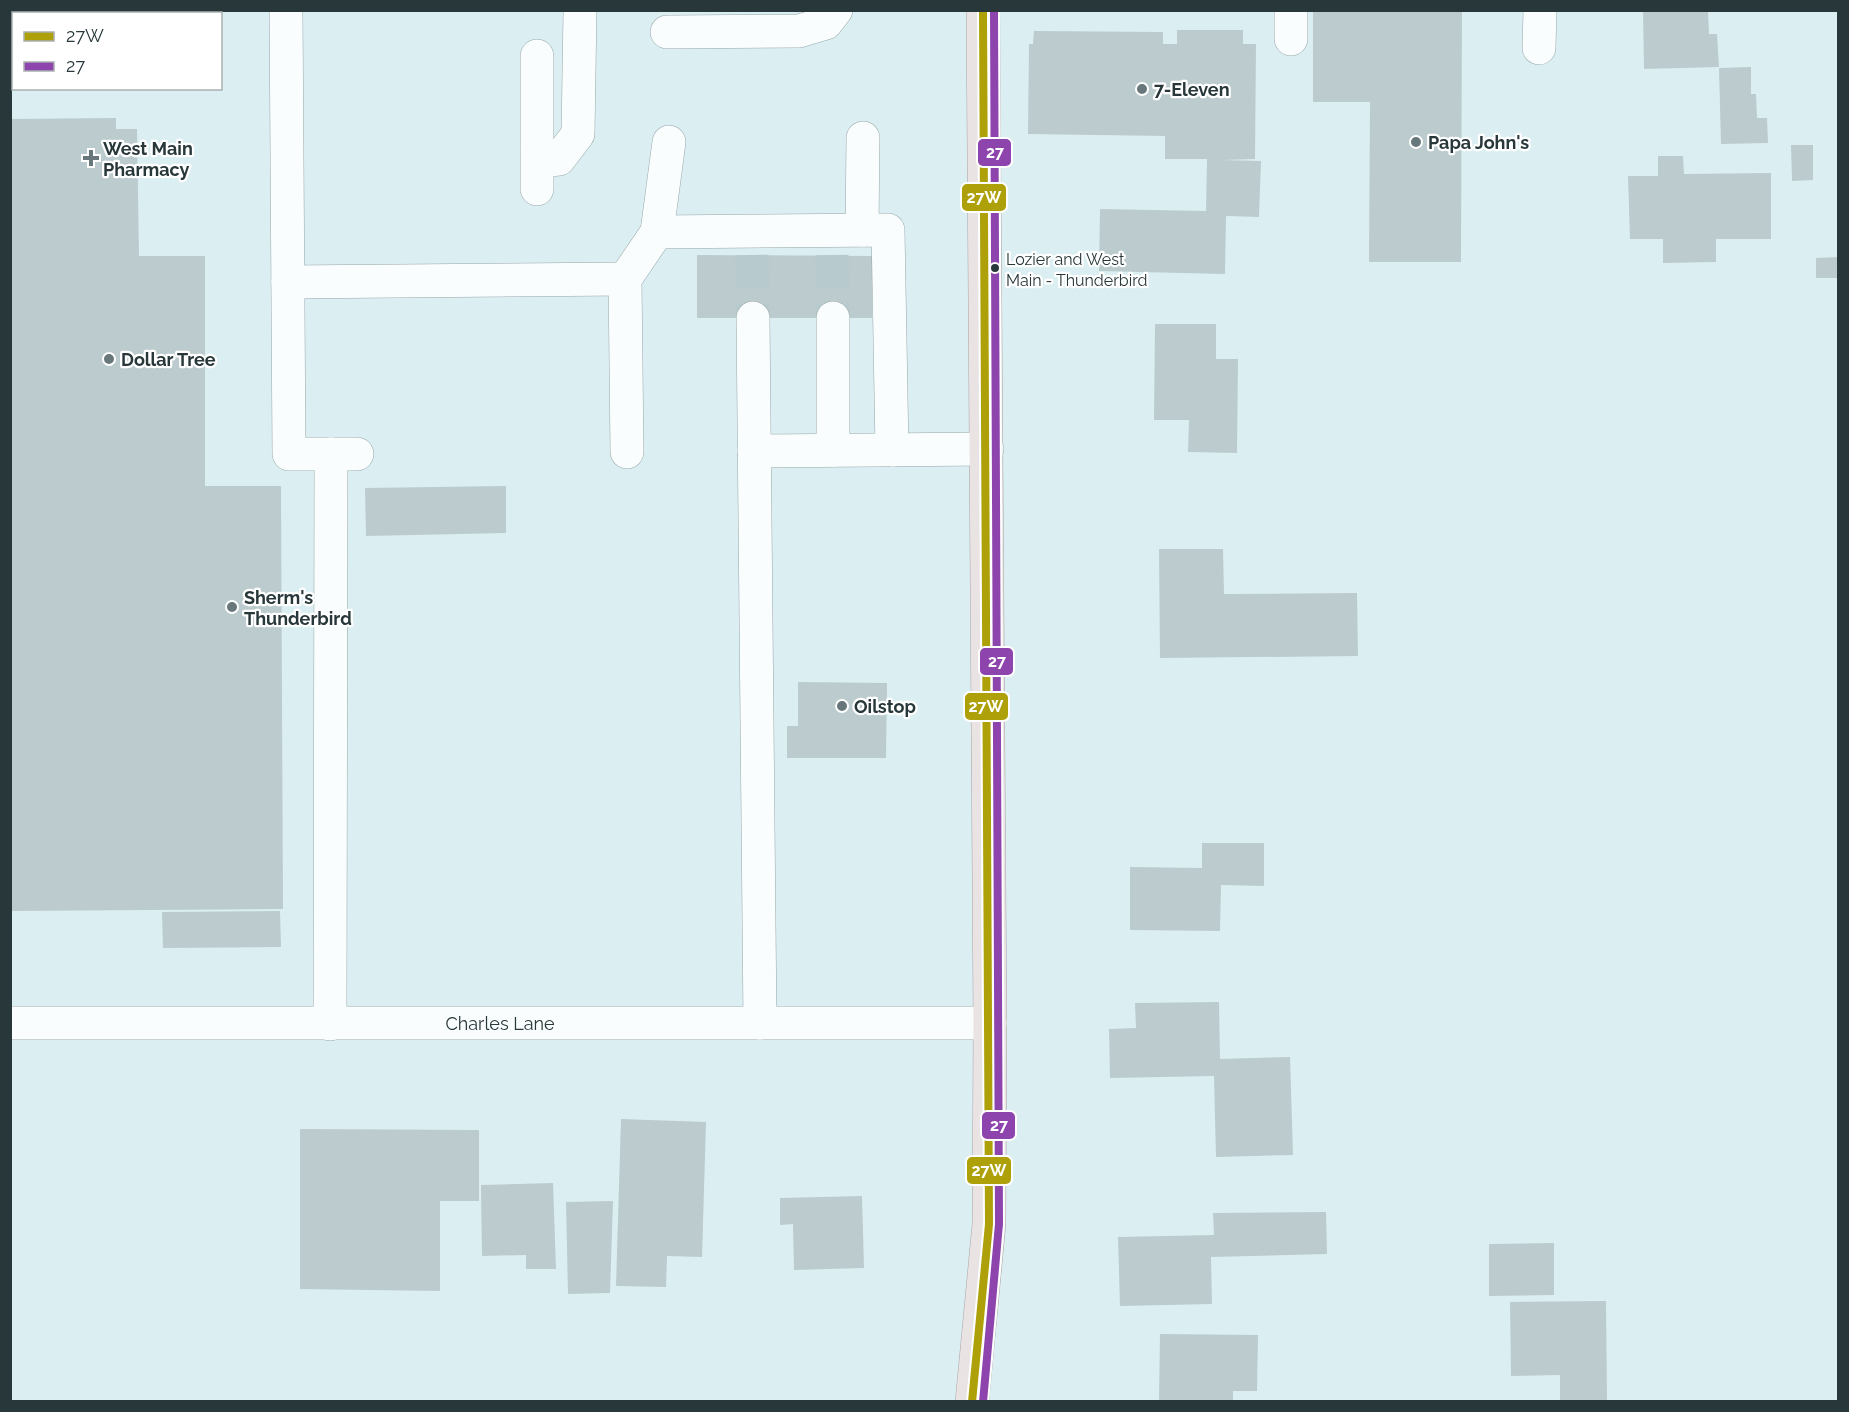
<svg xmlns="http://www.w3.org/2000/svg" width="1849" height="1412" viewBox="0 0 1849 1412" font-family="Raleway,sans-serif">
<rect width="100%" height="100%" fill="#dbeff3"/>
<path fill="#bbcbce" d="M 1313,10 L 1462,10 L 1461,262 L 1369,262 L 1370,102 L 1313,102 Z
M 1643,10 L 1708,10 L 1709,34 L 1717,34 L 1719,67 L 1644,69 Z
M 1177,30 L 1243,30 L 1243,44 L 1256,44 L 1255,159 L 1222,160 L 1261,161 L 1259,217 L 1226,216 L 1225,274 L 1099,271 L 1100,209 L 1206,211 L 1207,159 L 1165,159 L 1165,136 L 1028,134 L 1029,44 L 1033,44 L 1034,31 L 1163,32 L 1163,44 L 1177,44 Z
M 1751,67 L 1751,94 L 1756,94 L 1757,118 L 1767,118 L 1768,143 L 1721,144 L 1719,68 Z
M 116,118 L 116,129 L 137,129 L 139,256 L 205,256 L 205,486 L 281,486 L 283,909 L 10,911 L 10,119 Z
M 1791,145 L 1813,145 L 1813,180 L 1792,181 Z
M 1658,156 L 1683,156 L 1684,174 L 1771,173 L 1771,239 L 1716,239 L 1716,262 L 1663,263 L 1663,239 L 1630,239 L 1628,176 L 1658,176 Z
M 697,255 L 872,256 L 872,318 L 697,318 Z
M 1838,257 L 1838,278 L 1816,278 L 1816,258 Z
M 1155,324 L 1216,324 L 1216,359 L 1238,359 L 1237,453 L 1188,452 L 1189,420 L 1154,420 Z
M 506,486 L 506,533 L 366,536 L 365,488 Z
M 1159,549 L 1223,549 L 1224,594 L 1357,593 L 1358,656 L 1160,658 Z
M 798,682 L 887,683 L 886,758 L 787,758 L 787,726 L 798,726 Z
M 1202,843 L 1264,843 L 1264,886 L 1221,885 L 1220,931 L 1130,930 L 1130,867 L 1202,868 Z
M 280,911 L 281,947 L 163,948 L 162,912 Z
M 1219,1002 L 1220,1059 L 1290,1057 L 1293,1155 L 1216,1157 L 1214,1076 L 1110,1078 L 1109,1029 L 1136,1028 L 1135,1003 Z
M 621,1119 L 706,1122 L 702,1257 L 667,1256 L 666,1287 L 616,1286 Z
M 300,1129 L 479,1130 L 479,1201 L 440,1201 L 440,1291 L 300,1289 Z
M 553,1183 L 556,1269 L 526,1269 L 526,1255 L 482,1256 L 481,1185 Z
M 862,1196 L 864,1268 L 794,1270 L 793,1224 L 780,1225 L 780,1198 Z
M 613,1201 L 610,1293 L 568,1294 L 566,1202 Z
M 1326,1212 L 1327,1254 L 1211,1257 L 1212,1304 L 1120,1306 L 1118,1237 L 1214,1235 L 1213,1213 Z
M 1554,1243 L 1554,1295 L 1489,1296 L 1489,1244 Z
M 1606,1301 L 1607,1402 L 1560,1402 L 1560,1375 L 1511,1376 L 1510,1302 Z
M 1160,1334 L 1258,1335 L 1257,1391 L 1233,1391 L 1233,1402 L 1159,1402 Z"/>
<g fill="none" stroke-linecap="round" stroke-linejoin="round">
<path stroke="#b7cace" stroke-width="33" stroke-dasharray="33 16" stroke-linecap="butt" d="M 752,255 L 753,318
M 832,255 L 833,318"/>
<defs>
<g id="minor">
<path d="M 286,10 L 289,454 L 357,454"/>
<path d="M 1291,10 L 1291,39"/>
<path d="M 667,32 L 799,31 L 826,23 L 836,10"/>
<path d="M 1539,48 L 1540,10"/>
<path d="M 537,56 L 537,189"/>
<path d="M 538,161 L 559,159 L 578,134 L 580,10"/>
<path d="M 862,230 L 863,138"/>
<path d="M 657,232 L 669,142"/>
<path d="M 288,282 L 625,279"/>
<path d="M 753,318 L 760,1023"/>
<path d="M 833,318 L 833,450"/>
<path d="M 754,451 L 987,449"/>
<path d="M 627,452 L 625,279 L 657,232 L 888,230 L 892,450"/>
<path id="s1" d="M 10,1023 L 990,1023"/>
<path d="M 330,1024 L 331,454"/>
</g>
<path id="major" d="M 972,1402 L 989,1224 L 990,1023 L 983,10"/>
</defs>
<use href="#minor" stroke="#97a6a9" stroke-width="34"/>
<use href="#major" stroke="#aaa4a6" stroke-width="34"/>
<use href="#minor" stroke="#fafdfd" stroke-width="33"/>
<use href="#major" stroke="#e9e3e4" stroke-width="33"/>
<defs>
<path id="bus-1" d="M 972,1402 L 989,1224 L 983,10"/>
<path id="bus-2" d="M 983,1402 L 999,1224 L 994,10"/>
</defs>
<use href="#bus-1" stroke="#fff" stroke-width="12"/>
<use href="#bus-2" stroke="#fff" stroke-width="12"/>
<use href="#bus-1" stroke="#ada009" stroke-width="8"/>
<use href="#bus-2" stroke="#8e44ad" stroke-width="8"/>
</g>
<g fill="#67777b" stroke="#fff" stroke-width="2">
<circle cx="1142" cy="89" r="6"/>
<circle cx="1416" cy="142" r="6"/>
<path d="M88 149h6v6h6v6h-6v6h-6v-6h-6v-6h6z"/>
<circle cx="109" cy="359" r="6"/>
<circle cx="232" cy="607" r="6"/>
<circle cx="842" cy="706" r="6"/>
</g>
<circle fill="#28373a" stroke="#fff" stroke-width="2" cx="995" cy="268" r="5"/>
<g text-anchor="middle" dominant-baseline="central" stroke-width="4.5" stroke-linejoin="round" paint-order="stroke">
<g font-size="16" fill="#28373a" stroke="#fff" text-anchor="start">
<text x="1006" y="259">Lozier and West<tspan x="1006" dy="21">Main - Thunderbird</tspan></text>
</g>
<g font-size="18" font-weight="bold" fill="#28373a" stroke="#fff" text-anchor="start">
<text x="1154" y="89">7-Eleven</text>
<text x="1428" y="142">Papa John's</text>
<text x="103" y="148">West Main<tspan x="103" dy="21">Pharmacy</tspan></text>
<text x="121" y="359">Dollar Tree</text>
<text x="244" y="597">Sherm's<tspan x="244" dy="21">Thunderbird</tspan></text>
<text x="854" y="706">Oilstop</text>
</g>
<g font-size="18" fill="#28373a" stroke="#fff">
<text stroke="none"><textPath href="#s1" startOffset="490">Charles Lane</textPath></text>
</g>
</g>
<g stroke="#fff" stroke-width="2">
<rect x="977" y="138" width="35" height="29" rx="6" fill="#8e44ad"/>
<rect x="961" y="183" width="46" height="29" rx="6" fill="#ada009"/>
<rect x="979" y="647" width="35" height="29" rx="6" fill="#8e44ad"/>
<rect x="964" y="692" width="45" height="29" rx="6" fill="#ada009"/>
<rect x="981" y="1111" width="35" height="29" rx="6" fill="#8e44ad"/>
<rect x="966" y="1156" width="46" height="29" rx="6" fill="#ada009"/>
</g>
<g font-size="16" text-anchor="middle" font-weight="bold" fill="#fff">
<text x="995" y="158">27</text>
<text x="984" y="203">27W</text>
<text x="997" y="667">27</text>
<text x="986" y="712">27W</text>
<text x="999" y="1131">27</text>
<text x="989" y="1176">27W</text>
</g>
<rect width="1849" height="1412" fill="none" stroke="#28373a" stroke-width="24"/>
<rect x="12" y="12" width="210" height="78" fill="#ffffff" stroke="#a9afb0" stroke-width="1.5"/>
<rect x="24" y="32" width="30" height="9" fill="#ada009" stroke="#a9afb0" stroke-width="1.5"/>
<text x="66" y="42" font-size="18" fill="#28373a">27W</text>
<rect x="24" y="62" width="30" height="9" fill="#8e44ad" stroke="#a9afb0" stroke-width="1.5"/>
<text x="66" y="72" font-size="18" fill="#28373a">27</text>
</svg>
